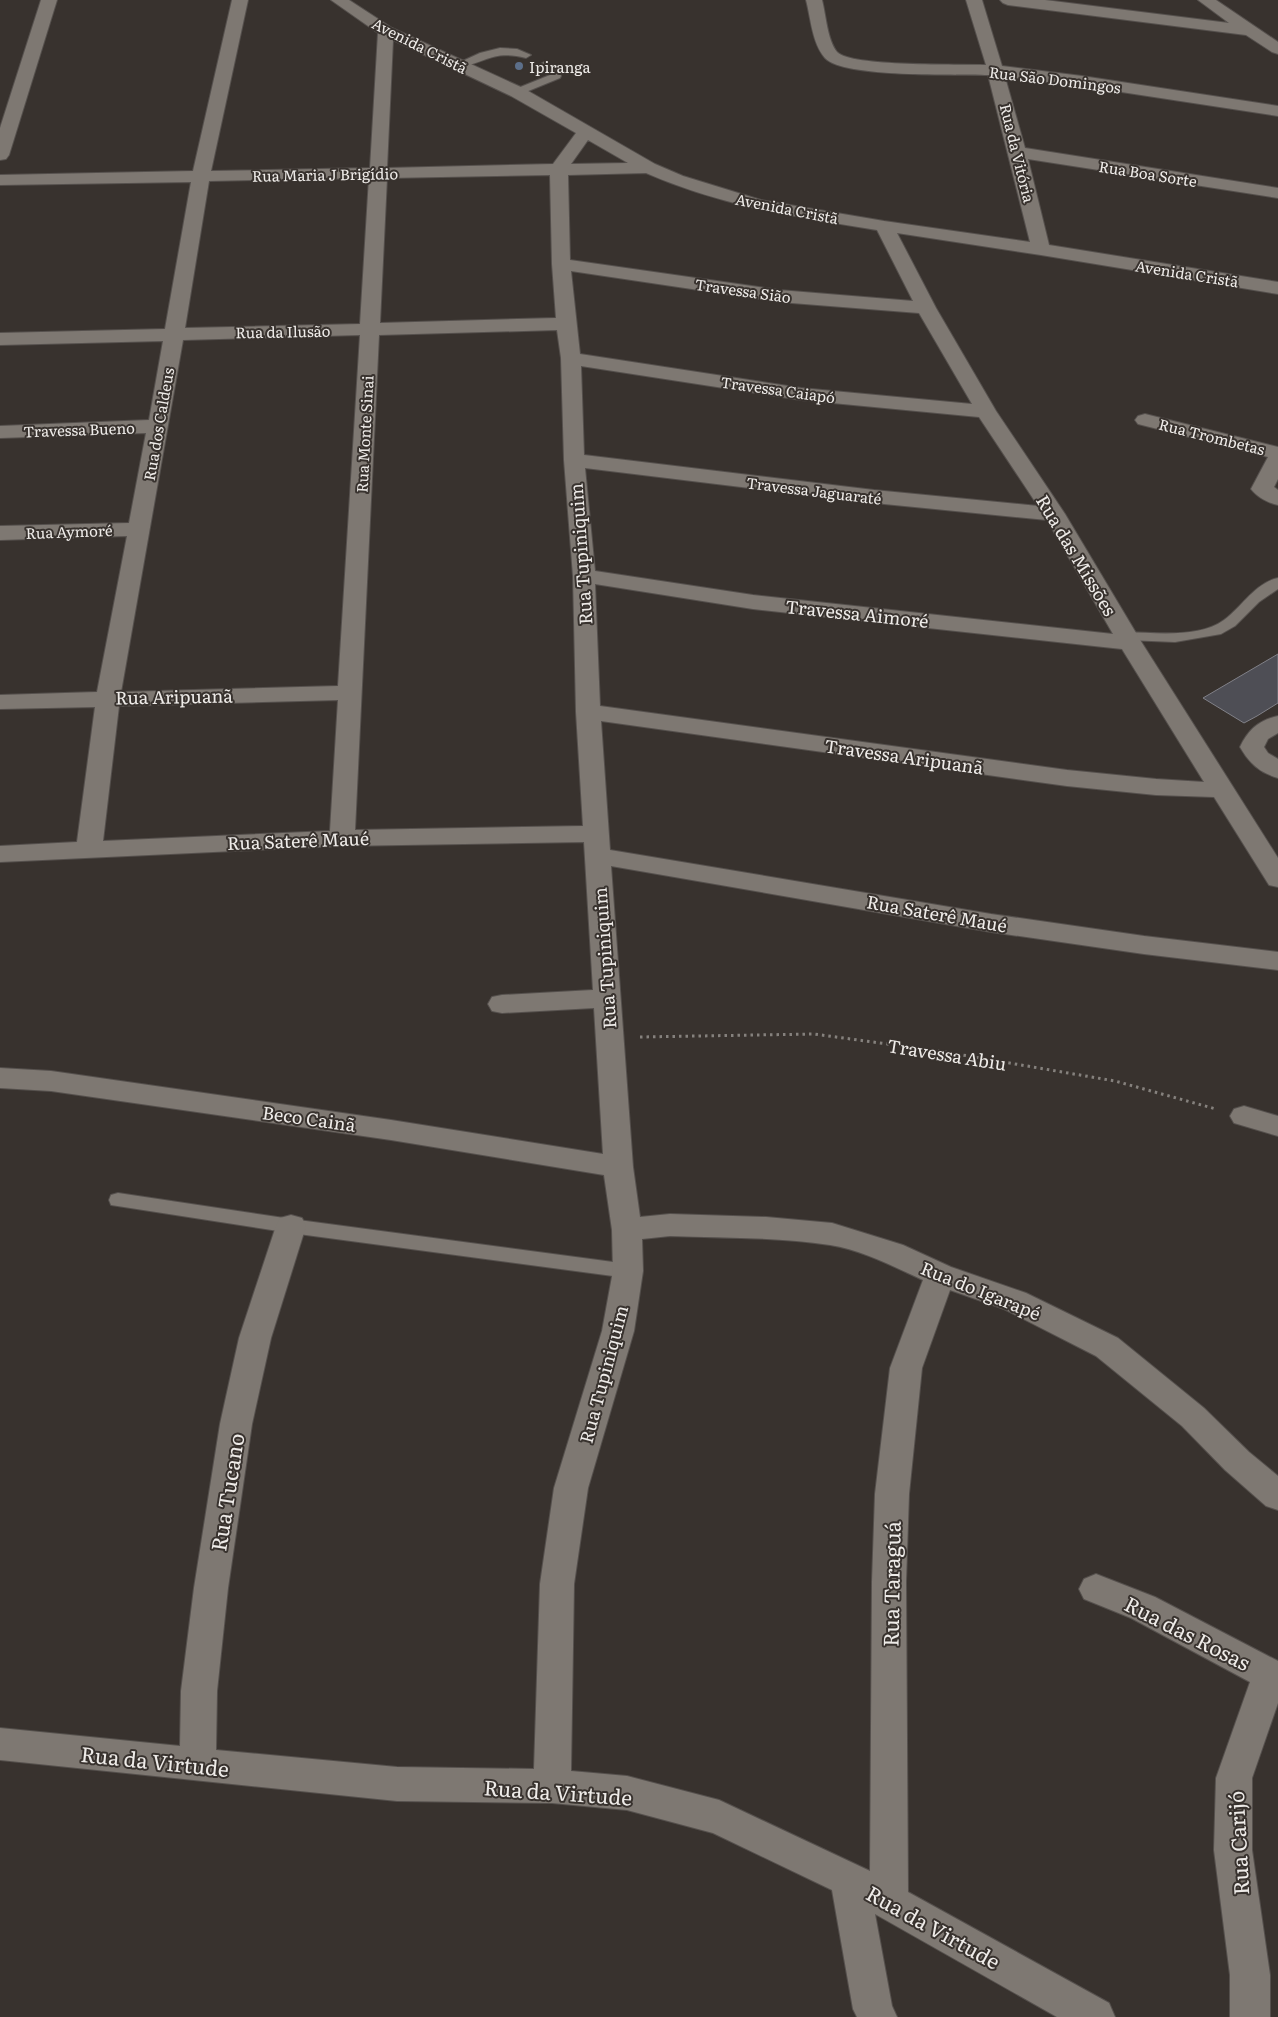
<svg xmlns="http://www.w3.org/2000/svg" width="1278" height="2017" viewBox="0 0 1278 2017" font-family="Literata,serif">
<rect width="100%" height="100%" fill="#38322e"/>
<path fill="#4e4e55" stroke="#818188" d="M 1278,654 L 1278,703 L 1257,716 L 1244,723 L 1203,698 Z"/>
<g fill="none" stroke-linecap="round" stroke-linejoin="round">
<defs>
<path id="lane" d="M 500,48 L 517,49 L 531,55 L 526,58 C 494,50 488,61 459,68 L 454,65 L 480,53 Z
M 544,62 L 559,70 L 561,76 L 560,78 L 521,94 L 513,94 L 512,92 L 513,90 L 550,75 L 539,65 Z
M 1278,578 L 1278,589 L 1259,602 L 1235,626 L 1221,634 L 1175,642 L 1127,640 L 1122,639 L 1120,636 L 1122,633 L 1127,632 C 1156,633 1200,638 1224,620 C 1242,607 1255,583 1278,578 Z
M 118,1193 L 291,1219 L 628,1264 L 635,1266 L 638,1271 L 635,1276 L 628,1278 L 291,1233 L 111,1205 L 109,1200 L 111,1195 Z"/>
<path id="street" d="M 41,0 L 57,0 L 9,155 L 6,159 L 0,160 L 0,128 Z
M 232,0 L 248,0 L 211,171 L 370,168 L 378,33 L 331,0 L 349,0 L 392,28 L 523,88 L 655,164 L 683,176 L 761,200 L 884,221 L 1030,242 L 988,75 C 958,74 843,78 825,58 C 812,43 811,19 806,0 L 822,0 C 826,15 827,39 837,52 C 850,67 961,64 986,65 L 966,0 L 982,0 L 1002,66 L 1082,76 L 1278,106 L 1278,116 L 1082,86 L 1005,77 L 1025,148 L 1278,188 L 1278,198 L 1028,159 L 1049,245 L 1278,282 L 1278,294 L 1041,255 L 897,233 L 936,308 L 996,411 L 1065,514 L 1142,643 L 1278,858 L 1278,887 L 1269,885 L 1214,797 L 1156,795 L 1067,786 L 601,721 L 610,850 L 991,914 L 1144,936 L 1278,952 L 1278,970 L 1144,954 L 991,932 L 611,866 L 633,1167 L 640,1217 L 670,1214 L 766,1217 L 832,1223 L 903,1245 L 951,1267 L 1026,1293 L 1118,1338 L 1204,1408 L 1249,1452 L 1278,1476 L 1278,1510 L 1266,1506 L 1225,1470 L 1182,1426 L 1096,1356 L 1004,1309 L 950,1290 L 922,1368 L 909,1494 L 906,1582 L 908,1892 L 1109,2003 L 1115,2017 L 1057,2017 L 875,1914 L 892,2006 L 897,2017 L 857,2017 L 853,2009 L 832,1890 L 713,1833 L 627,1810 L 552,1803 L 397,1801 L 0,1760 L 0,1728 L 180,1746 L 181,1691 L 194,1588 L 220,1424 L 239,1338 L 276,1226 L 280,1218 L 291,1215 L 302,1218 L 306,1226 L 271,1338 L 252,1424 L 228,1588 L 217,1691 L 216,1750 L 397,1767 L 534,1769 L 540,1584 L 554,1488 L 602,1331 L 613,1271 L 612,1230 L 604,1175 L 391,1140 L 51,1091 L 0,1088 L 0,1068 L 51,1071 L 391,1120 L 603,1154 L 594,1008 L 502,1013 L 492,1011 L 488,1004 L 492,997 L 502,995 L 593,990 L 584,842 L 342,846 L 0,862 L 0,846 L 77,842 L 95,707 L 0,709 L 0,695 L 97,692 L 127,536 L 0,540 L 0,526 L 129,523 L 146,433 L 0,438 L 0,426 L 149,420 L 163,341 L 0,345 L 0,333 L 165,329 L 191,182 L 0,185 L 0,175 L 193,171 ZM 393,40 L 511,96 L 576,133 L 553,164 L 387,168 ZM 588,140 L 628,163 L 571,164 ZM 646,173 C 722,206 796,217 877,230 L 913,301 L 779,290 L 570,260 L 568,175 ZM 550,175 L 552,264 L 556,318 L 380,323 L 387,178 ZM 369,178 L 360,324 L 185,328 L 209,181 ZM 571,271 L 779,302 L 919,313 L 972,404 L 801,388 L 580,354 ZM 557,330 L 561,358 L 564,460 L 573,576 L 576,712 L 583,826 L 355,830 L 379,335 ZM 360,335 L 338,686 L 121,692 L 183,340 ZM 581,366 L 801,400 L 979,417 L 1038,506 L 874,490 L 584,455 ZM 585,468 L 874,503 L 1047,520 L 1113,634 L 753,595 L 595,571 ZM 595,584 L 753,609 L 1122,649 L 1204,782 L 1156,779 L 1067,770 L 600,706 ZM 338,700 L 330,831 L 103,841 L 119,706 ZM 670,1236 C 723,1238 778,1237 830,1245 C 862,1250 894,1267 923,1280 L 890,1368 L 875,1494 L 872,1582 L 870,1871 L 719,1800 L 627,1776 L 571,1771 L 574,1584 L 588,1488 L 634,1331 L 643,1271 L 642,1239 Z
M 1000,0 L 1045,0 L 1229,23 L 1198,0 L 1216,0 L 1278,42 L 1278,54 L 1272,52 L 1246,35 L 1008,5 L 1003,3 Z
M 1145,414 L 1278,447 L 1278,479 L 1274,487 L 1278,490 L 1278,505 C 1268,503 1257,497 1251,489 L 1268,457 L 1138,424 L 1135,420 L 1138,416 Z
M 1278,716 L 1278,733 L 1268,739 L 1264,747 L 1268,753 L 1278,759 L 1278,778 C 1260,773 1249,763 1240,747 C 1248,730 1259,720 1278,716 Z
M 1244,1106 L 1278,1116 L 1278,1136 L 1234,1123 L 1230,1116 L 1234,1109 Z
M 1096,1574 L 1155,1597 L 1278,1661 L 1278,1703 L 1252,1778 L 1252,1850 L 1270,1975 L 1270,2017 L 1230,2017 L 1230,1975 L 1214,1850 L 1216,1778 L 1250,1682 L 1131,1618 L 1084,1599 L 1079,1589 L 1084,1579 Z"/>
</defs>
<use href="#lane" stroke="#55504d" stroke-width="2"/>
<use href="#street" stroke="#55504d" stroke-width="2"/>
<path stroke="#85817d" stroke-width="3" stroke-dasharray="2.5 4" stroke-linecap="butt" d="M 640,1037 L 814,1034 L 939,1051 L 1115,1081 L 1216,1109"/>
<use href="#lane" fill="#7e7872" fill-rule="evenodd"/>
<use href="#street" fill="#7e7872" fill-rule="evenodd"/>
</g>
<circle fill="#5c6f8a" stroke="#38322e" stroke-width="2" cx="519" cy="66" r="5"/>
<g text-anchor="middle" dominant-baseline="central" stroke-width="4" stroke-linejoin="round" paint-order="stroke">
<g font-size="15" fill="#eeebe8" stroke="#38322e">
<text transform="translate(420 45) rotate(27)">Avenida Cristã</text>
<text transform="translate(1055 79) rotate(7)">Rua São Domingos</text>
<text transform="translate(1018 153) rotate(76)">Rua da Vitória</text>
<text transform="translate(1148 173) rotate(9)">Rua Boa Sorte</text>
<text transform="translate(325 174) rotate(-1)">Rua Maria J Brigídio</text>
<text transform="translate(787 208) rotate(11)">Avenida Cristã</text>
<text transform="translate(1187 273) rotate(9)">Avenida Cristã</text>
<text transform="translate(743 290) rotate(8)">Travessa Sião</text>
<text transform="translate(283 331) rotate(-1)">Rua da Ilusão</text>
<text transform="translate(778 389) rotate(8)">Travessa Caiapó</text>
<text transform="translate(158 424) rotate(-80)">Rua dos Caldeus</text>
<text transform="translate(79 429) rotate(-2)">Travessa Bueno</text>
<text transform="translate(364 434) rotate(-87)">Rua Monte Sinai</text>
<text transform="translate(1212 436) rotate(14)">Rua Trombetas</text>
<text transform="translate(814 490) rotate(7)">Travessa Jaguaraté</text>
<text transform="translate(69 531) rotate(-2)">Rua Aymoré</text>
</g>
<g font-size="15" fill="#eeebe8" stroke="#38322e" text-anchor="start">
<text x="529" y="66">Ipiranga</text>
</g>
<g font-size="18" fill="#eeebe8" stroke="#38322e">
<text transform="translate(580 554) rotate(-94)">Rua Tupiniquim</text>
<text transform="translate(1077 555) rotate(59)">Rua das Missões</text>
<text transform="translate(857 613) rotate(6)">Travessa Aimoré</text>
<text transform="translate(174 696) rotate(-1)">Rua Aripuanã</text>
<text transform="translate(904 756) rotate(8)">Travessa Aripuanã</text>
<text transform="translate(298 840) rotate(-2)">Rua Saterê Maué</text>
<text transform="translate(937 913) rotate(10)">Rua Saterê Maué</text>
<text transform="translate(604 958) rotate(-94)">Rua Tupiniquim</text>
<text transform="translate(947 1054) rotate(9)">Travessa Abiu</text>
<text transform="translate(309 1118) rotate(8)">Beco Cainã</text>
<text transform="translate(981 1290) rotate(22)">Rua do Igarapé</text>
<text transform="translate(603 1374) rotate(-75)">Rua Tupiniquim</text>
</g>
<g font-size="21" fill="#eeebe8" stroke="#38322e">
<text transform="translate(226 1492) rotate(-81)">Rua Tucano</text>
<text transform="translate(890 1584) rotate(-89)">Rua Taraguá</text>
<text transform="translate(1188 1632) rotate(27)">Rua das Rosas</text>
<text transform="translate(155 1760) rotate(6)">Rua da Virtude</text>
<text transform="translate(558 1791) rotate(4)">Rua da Virtude</text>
<text transform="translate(1237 1843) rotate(-93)">Rua Carijó</text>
<text transform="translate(934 1926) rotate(29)">Rua da Virtude</text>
</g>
</g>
</svg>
